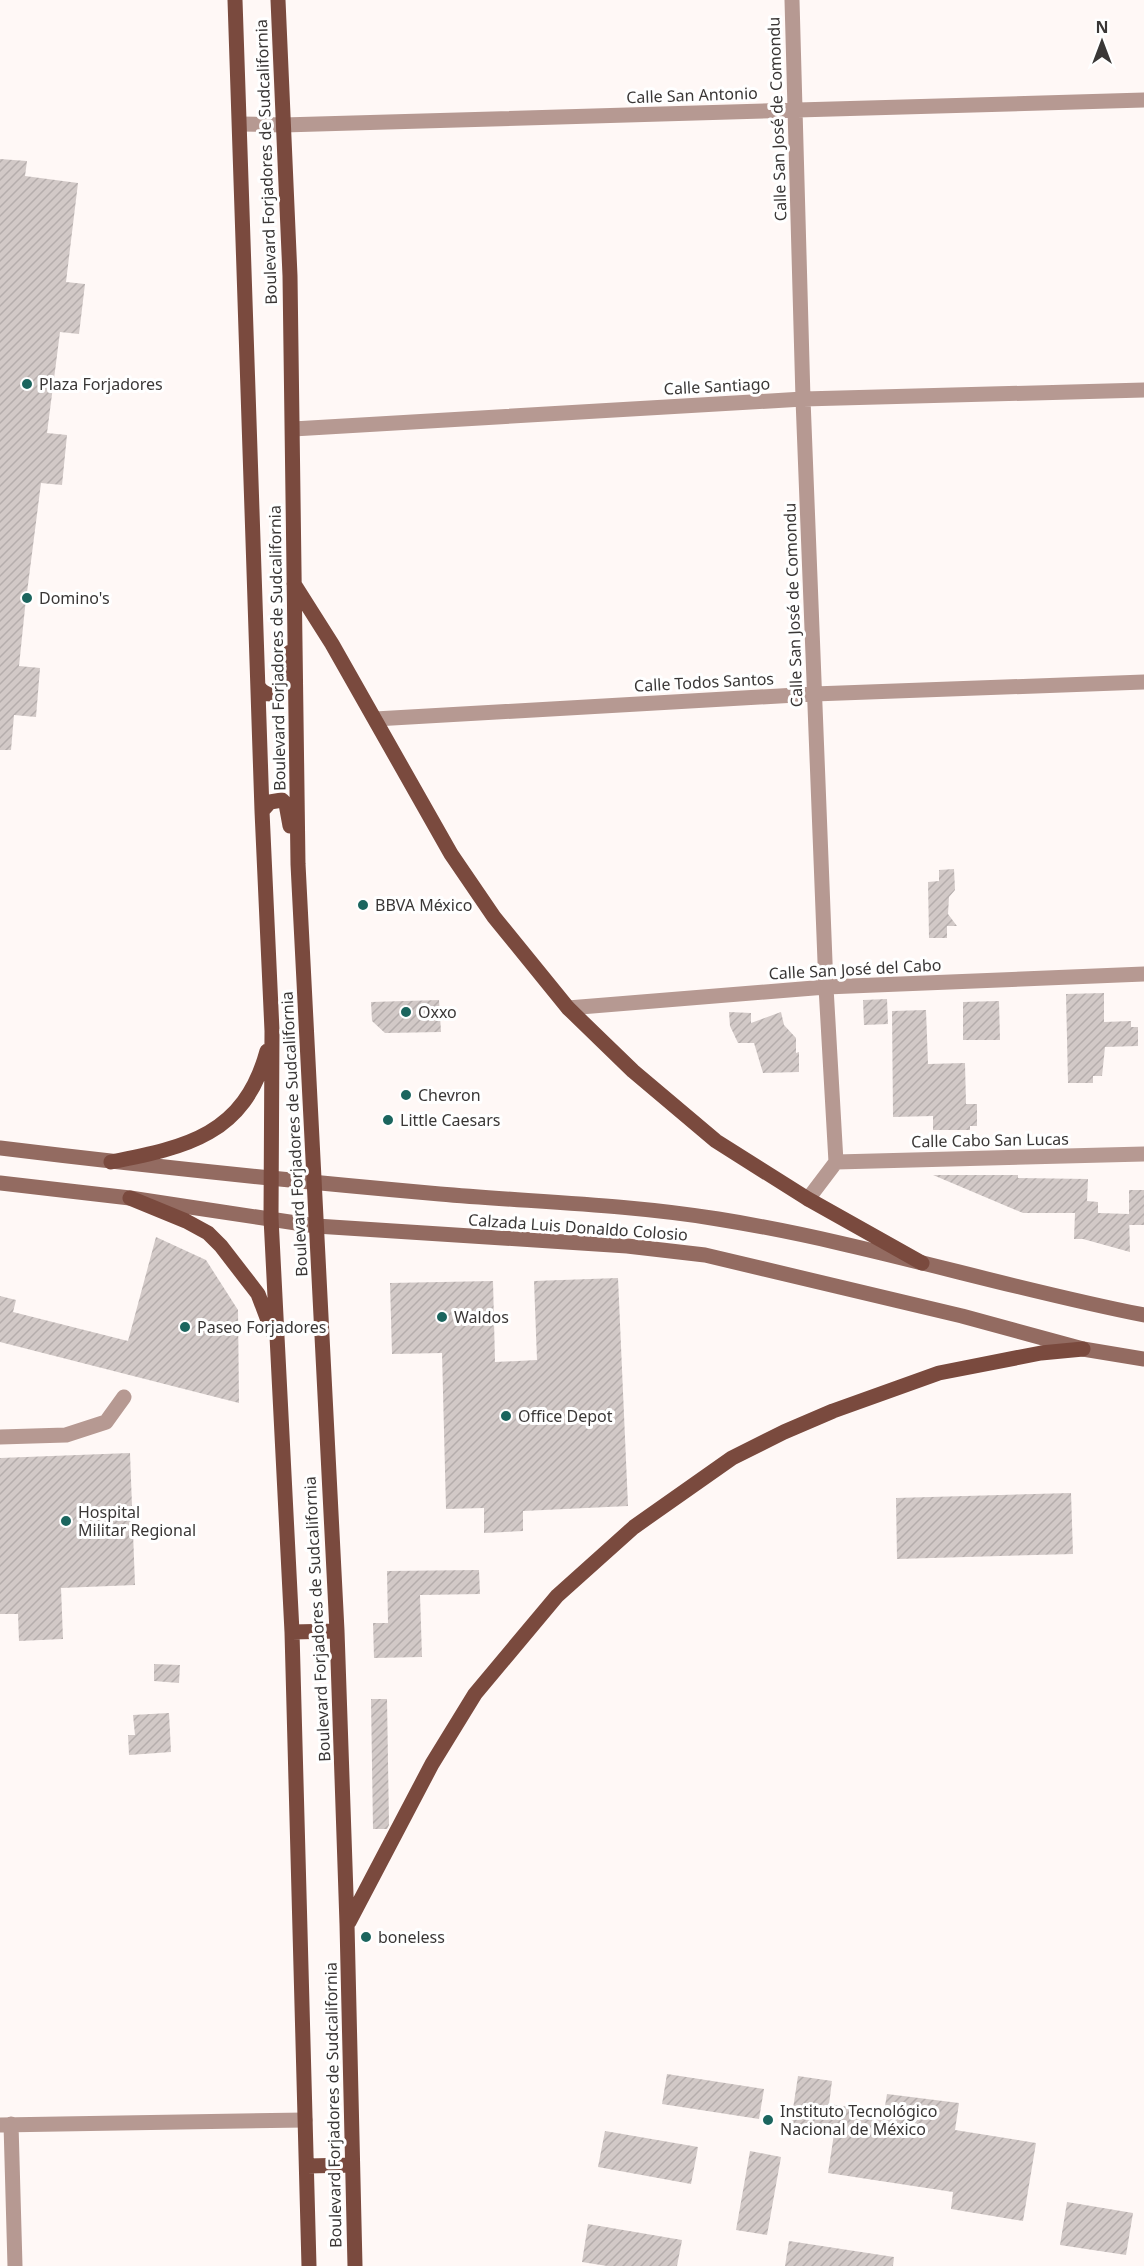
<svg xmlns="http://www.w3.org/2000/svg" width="1144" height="2266" viewBox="0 0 1144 2266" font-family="'Noto Sans',sans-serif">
<defs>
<pattern id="building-hatch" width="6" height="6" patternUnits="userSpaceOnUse" patternTransform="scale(1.5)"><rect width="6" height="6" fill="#d2c9c7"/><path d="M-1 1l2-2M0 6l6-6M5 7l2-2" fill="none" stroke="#b5adac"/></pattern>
</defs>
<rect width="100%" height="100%" fill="#fff8f6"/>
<path fill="url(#building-hatch)" d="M 0,159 L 27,161 L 25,176 L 78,183 L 66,282 L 85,284 L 79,334 L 60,332 L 47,433 L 67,435 L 62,485 L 41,483 L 25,608 L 19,666 L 40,668 L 36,717 L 14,715 L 11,750 L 0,750 Z
M 954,869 L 955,890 L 949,897 L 948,914 L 957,926 L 947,926 L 947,938 L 929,938 L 928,882 L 939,881 L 939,870 Z
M 1104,993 L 1104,1022 L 1131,1021 L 1131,1027 L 1138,1027 L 1138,1046 L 1105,1047 L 1102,1076 L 1093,1076 L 1093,1083 L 1068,1083 L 1066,994 Z
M 887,999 L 888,1024 L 864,1025 L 863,1000 Z
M 439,1000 L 441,1032 L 385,1033 L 372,1021 L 371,1002 Z
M 999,1001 L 1000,1040 L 963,1040 L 963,1002 Z
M 926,1010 L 928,1064 L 965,1063 L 966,1104 L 977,1104 L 977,1126 L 970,1126 L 970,1130 L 933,1130 L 933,1116 L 893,1117 L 892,1011 Z
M 729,1012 L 751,1013 L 751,1023 L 781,1012 L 784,1025 L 796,1038 L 796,1053 L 799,1052 L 799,1072 L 763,1073 L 754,1043 L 738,1043 L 730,1026 Z
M 933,1175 L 1018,1175 L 1018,1178 L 1088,1179 L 1087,1201 L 1098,1202 L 1098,1213 L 1129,1214 L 1130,1252 L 1083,1239 L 1074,1239 L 1075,1213 L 1023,1213 Z
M 1129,1190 L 1144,1190 L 1144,1225 L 1129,1225 Z
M 156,1237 L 206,1260 L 238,1310 L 239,1403 L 0,1342 L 0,1296 L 16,1300 L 13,1312 L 128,1341 Z
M 618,1278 L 628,1506 L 523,1511 L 523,1531 L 484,1533 L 484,1508 L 446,1509 L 442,1353 L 392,1354 L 390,1283 L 493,1281 L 495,1362 L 537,1360 L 534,1281 Z
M 130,1453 L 135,1585 L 61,1588 L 63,1639 L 19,1641 L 18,1614 L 0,1614 L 0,1458 Z
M 1071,1493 L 1073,1554 L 897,1559 L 896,1498 Z
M 479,1570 L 480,1594 L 420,1595 L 422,1657 L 374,1658 L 373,1623 L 388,1623 L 387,1571 Z
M 154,1664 L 180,1665 L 179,1683 L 154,1681 Z
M 371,1699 L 387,1699 L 389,1825 L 387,1829 L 373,1829 Z
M 169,1713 L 171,1752 L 129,1755 L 128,1735 L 135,1735 L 133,1715 Z
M 667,2074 L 764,2089 L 759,2119 L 662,2104 Z
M 798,2076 L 832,2081 L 829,2104 L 884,2112 L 887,2094 L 959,2103 L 955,2130 L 1036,2143 L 1023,2221 L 951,2209 L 953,2192 L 828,2173 L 834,2134 L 790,2128 Z
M 605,2131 L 698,2147 L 691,2184 L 598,2167 Z
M 750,2151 L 781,2157 L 767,2235 L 736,2230 Z
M 1067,2202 L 1133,2213 L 1126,2255 L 1060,2245 Z
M 588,2224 L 682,2240 L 677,2266 L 607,2266 L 582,2262 Z
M 789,2241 L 894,2257 L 893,2266 L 785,2266 Z"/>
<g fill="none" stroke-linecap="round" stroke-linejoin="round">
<path stroke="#b69992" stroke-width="15" d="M 792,0 L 803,399 L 826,987 L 836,1162 L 808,1199
M 240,124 L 283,125 L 1144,100
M 293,429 L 803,399 L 1144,390
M 375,719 L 814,694 L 1144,682
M 568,1008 L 826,987 L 1144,974
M 836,1162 L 1144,1154
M 0,1437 L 66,1435 L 106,1422 L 124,1397
M 11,2124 L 15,2266
M 0,2125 L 305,2120"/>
<path stroke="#936b61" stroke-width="15" d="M 0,1148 C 146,1166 293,1181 440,1194 C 533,1202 626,1204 718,1219 C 862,1242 1001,1287 1144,1315
M 0,1183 L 130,1198 L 316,1226 L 627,1246 L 705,1255 L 962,1316 L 1083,1349 L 1144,1359"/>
<path stroke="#7a4a3e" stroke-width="15" d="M 235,0 L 262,811 L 272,1031 L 271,1218 L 292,1632 L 309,2266
M 278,0 L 290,276 L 298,864 L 337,1631 L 347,1924 L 355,2266
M 294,584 L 332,644 L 451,854 L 494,917 L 568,1008 L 633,1071 L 716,1141 L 808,1199 L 922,1263
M 258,686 C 263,694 269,696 278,692 L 290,652
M 262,811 L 270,802 L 282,800 L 286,804 L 290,826
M 111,1162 C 187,1147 244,1135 267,1051
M 130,1198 L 186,1221 L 208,1233 L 221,1246 L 258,1294 L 272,1331
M 292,1632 L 337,1631
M 349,1922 L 432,1764 L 475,1694 L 557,1596 L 634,1527 L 732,1458 L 784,1432 L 833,1411 L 939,1373 L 1041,1353 L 1083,1349
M 307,2166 L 352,2165"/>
</g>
<g fill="#1b655e" stroke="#fff" stroke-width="2">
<circle cx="27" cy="384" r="6"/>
<circle cx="27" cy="598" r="6"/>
<circle cx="363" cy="905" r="6"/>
<circle cx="406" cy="1012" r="6"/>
<circle cx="406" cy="1095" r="6"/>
<circle cx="388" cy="1120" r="6"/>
<circle cx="442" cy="1317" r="6"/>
<circle cx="185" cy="1327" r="6"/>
<circle cx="506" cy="1416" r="6"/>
<circle cx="66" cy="1521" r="6"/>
<circle cx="366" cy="1937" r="6"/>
<circle cx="768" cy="2120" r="6"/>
</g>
<g text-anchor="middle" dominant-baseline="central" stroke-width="6" stroke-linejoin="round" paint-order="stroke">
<g font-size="16" fill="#3a3736" stroke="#fff">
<text transform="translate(692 95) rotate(-2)">Calle San Antonio</text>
<text transform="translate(777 119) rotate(-92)">Calle San José de Comondu</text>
<text transform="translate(266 162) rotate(-92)">Boulevard Forjadores de Sudcalifornia</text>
<text transform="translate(717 386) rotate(-3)">Calle Santiago</text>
<text transform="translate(793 605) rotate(-92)">Calle San José de Comondu</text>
<text transform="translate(277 648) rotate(-91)">Boulevard Forjadores de Sudcalifornia</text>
<text transform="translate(704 682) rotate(-3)">Calle Todos Santos</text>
<text transform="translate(855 969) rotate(-3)">Calle San José del Cabo</text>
<text transform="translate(294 1134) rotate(-93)">Boulevard Forjadores de Sudcalifornia</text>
<text transform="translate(990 1140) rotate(-1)">Calle Cabo San Lucas</text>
<text transform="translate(578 1227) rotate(4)">Calzada Luis Donaldo Colosio</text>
<text transform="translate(317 1619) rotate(-93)">Boulevard Forjadores de Sudcalifornia</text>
<text transform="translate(333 2105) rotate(-91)">Boulevard Forjadores de Sudcalifornia</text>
</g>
<g font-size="16" fill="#3a3736" stroke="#fff" text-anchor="start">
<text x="39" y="384">Plaza Forjadores</text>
<text x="39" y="598">Domino's</text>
<text x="375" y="905">BBVA México</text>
<text x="418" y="1012">Oxxo</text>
<text x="418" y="1095">Chevron</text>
<text x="400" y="1120">Little Caesars</text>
<text x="454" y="1317">Waldos</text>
<text x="197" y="1327">Paseo Forjadores</text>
<text x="518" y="1416">Office Depot</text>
<text x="78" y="1512">Hospital<tspan x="78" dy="18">Militar Regional</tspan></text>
<text x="378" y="1937">boneless</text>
<text x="780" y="2111">Instituto Tecnológico<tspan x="780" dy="18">Nacional de México</tspan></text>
</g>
</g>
<g transform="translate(1102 42)" stroke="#ffffff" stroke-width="4.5" paint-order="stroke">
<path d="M0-4.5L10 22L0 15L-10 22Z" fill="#3a3736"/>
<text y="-9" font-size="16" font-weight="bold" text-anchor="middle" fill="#3a3736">N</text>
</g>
</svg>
